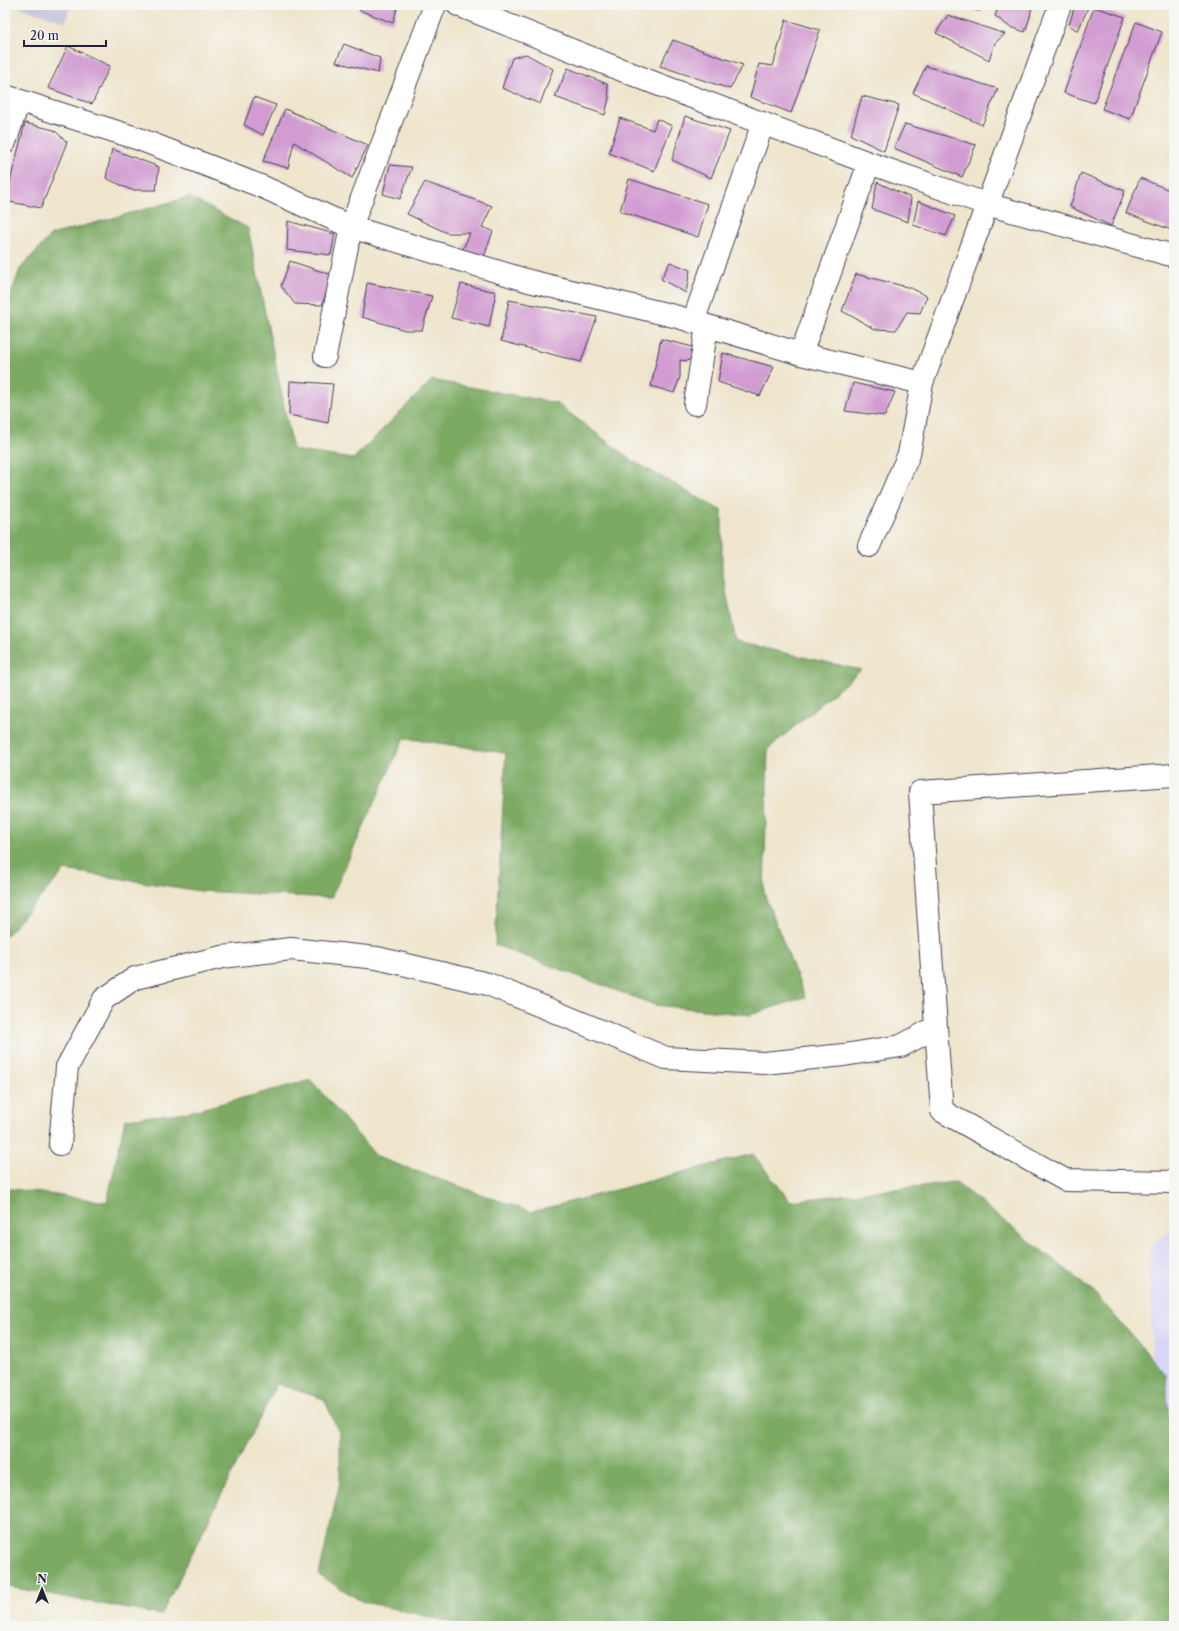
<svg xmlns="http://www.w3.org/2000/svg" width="1179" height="1631" viewBox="0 0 1179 1631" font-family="'Libre Caslon Text',serif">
<rect width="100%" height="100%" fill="#f6f6f2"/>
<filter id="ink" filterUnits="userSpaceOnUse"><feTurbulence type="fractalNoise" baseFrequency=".025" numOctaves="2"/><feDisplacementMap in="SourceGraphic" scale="8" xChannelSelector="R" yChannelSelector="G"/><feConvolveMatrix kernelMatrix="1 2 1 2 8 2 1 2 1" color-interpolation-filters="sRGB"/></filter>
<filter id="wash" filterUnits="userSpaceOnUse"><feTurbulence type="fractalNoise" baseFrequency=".012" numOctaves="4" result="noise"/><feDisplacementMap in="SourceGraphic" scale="16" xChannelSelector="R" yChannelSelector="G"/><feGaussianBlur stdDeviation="0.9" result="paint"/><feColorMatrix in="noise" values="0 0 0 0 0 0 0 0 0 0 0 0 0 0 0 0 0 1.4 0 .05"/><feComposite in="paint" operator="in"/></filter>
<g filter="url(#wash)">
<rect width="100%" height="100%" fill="#efe5cc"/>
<path fill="#d9d6f7" d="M 1174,1228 L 1174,1530 L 1154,1503 L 1150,1247 Z"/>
<path fill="#c0c2dd" d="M 12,5 L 70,5 L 66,22 Z"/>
<path fill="#7caa64" stroke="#4f6650" d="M 189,197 L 248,228 L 293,450 L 353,459 L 432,380 L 556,403 L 633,461 L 722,511 L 722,570 L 736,642 L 861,670 L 768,749 L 764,893 L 805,997 L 750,1015 L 655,1005 L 495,945 L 506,753 L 404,738 L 331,898 L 200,891 L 65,870 L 5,937 L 5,311 L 20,269 L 51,235 Z
M 311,1080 L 377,1157 L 531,1212 L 753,1154 L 790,1201 L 955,1182 L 1094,1292 L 1166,1375 L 1174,1506 L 1174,1626 L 467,1626 L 361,1601 L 319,1575 L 340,1482 L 340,1435 L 324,1399 L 277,1384 L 161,1615 L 5,1586 L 5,1188 L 107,1202 L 125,1119 L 189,1112 Z"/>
<g id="blocks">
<path fill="#d29cd2" d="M 360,5 L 398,5 L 393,23 L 359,10 Z
M 950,5 L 983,5 L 980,11 Z
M 999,5 L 1032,5 L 1030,17 L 1025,32 L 1010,27 L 995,16 Z
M 1075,5 L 1089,5 L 1078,31 L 1069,25 Z
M 1094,7 L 1125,17 L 1094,103 L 1064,93 Z
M 948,15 L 1005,34 L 995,43 L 989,60 L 936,33 Z
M 786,20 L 820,30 L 791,113 L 750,97 L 759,64 L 773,66 Z
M 1136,22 L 1162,32 L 1130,119 L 1102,109 Z
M 673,40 L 743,65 L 730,89 L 660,66 Z
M 344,44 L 380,58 L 378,73 L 336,62 Z
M 68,46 L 110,66 L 92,104 L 48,88 Z
M 526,54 L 553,69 L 540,104 L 502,88 L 512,58 Z
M 926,66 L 998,89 L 982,125 L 913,93 Z
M 568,68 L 607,84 L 609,98 L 605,115 L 555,97 Z
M 862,96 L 899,105 L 884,151 L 851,135 Z
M 254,97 L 276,105 L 263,135 L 244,125 Z
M 285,109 L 368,145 L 352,178 L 294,142 L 288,168 L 263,161 Z
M 685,116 L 730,131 L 711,178 L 672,160 Z
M 620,118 L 653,130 L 657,119 L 672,126 L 654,171 L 609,153 Z
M 25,123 L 54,130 L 67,142 L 41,208 L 5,201 Z
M 905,124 L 976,145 L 962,177 L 894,148 Z
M 112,149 L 159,167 L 156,190 L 131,190 L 106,178 Z
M 390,165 L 412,167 L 400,199 L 383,194 Z
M 1081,173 L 1125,191 L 1111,226 L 1070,207 Z
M 1140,178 L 1174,192 L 1174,231 L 1126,213 Z
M 629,179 L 708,204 L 698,237 L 620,211 Z
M 425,182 L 492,206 L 482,227 L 493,231 L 484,257 L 463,249 L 470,233 L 447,233 L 407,214 Z
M 877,182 L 911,198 L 908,222 L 872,209 Z
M 918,201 L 955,216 L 946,236 L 913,225 Z
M 288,221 L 335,234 L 331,255 L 287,250 Z
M 290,261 L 332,275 L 322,305 L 295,304 L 281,286 Z
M 670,262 L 690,270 L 686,293 L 661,279 Z
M 856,274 L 911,288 L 927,296 L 920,313 L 907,312 L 896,330 L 875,329 L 842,311 Z
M 367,283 L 432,296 L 422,330 L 405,330 L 362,317 Z
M 461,284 L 496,292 L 489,327 L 451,318 Z
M 509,300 L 597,317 L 581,362 L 501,341 Z
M 661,339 L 697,348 L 688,361 L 680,360 L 680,377 L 674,393 L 651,386 Z
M 723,353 L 774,367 L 760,396 L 718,382 Z
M 290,381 L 333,384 L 328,423 L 289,415 Z
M 853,383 L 895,392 L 885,416 L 845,411 Z"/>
</g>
</g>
<g filter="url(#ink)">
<use href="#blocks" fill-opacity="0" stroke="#413f51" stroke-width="1"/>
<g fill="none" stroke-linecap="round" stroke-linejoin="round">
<defs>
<path id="minor" d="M 458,5 L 657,84 L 869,163 L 986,204 L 1174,256
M 5,96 L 139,139 L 263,187 L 351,227 L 529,281 L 678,317 L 801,354 L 922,383
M 5,142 L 19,101
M 693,322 L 763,123
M 801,354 L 869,163
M 325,356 L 351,227 L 435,5
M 695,404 L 707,326
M 869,546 L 909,454 L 922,383 L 1060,5
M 936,1027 L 942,1111 L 1065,1180 L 1174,1182
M 60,1144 L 67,1067 L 104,999 L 135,978 L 222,957 L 291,949 L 377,958 L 488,984 L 666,1058 L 764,1063 L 844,1055 L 901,1046 L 936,1027 L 920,792 L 1174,775"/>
</defs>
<use href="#minor" stroke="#413f51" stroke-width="24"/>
<use href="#minor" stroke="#fff" stroke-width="22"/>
</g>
</g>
<rect width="1179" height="1631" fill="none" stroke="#f6f6f2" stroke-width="20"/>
<g transform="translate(42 1589)" stroke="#f6f6f2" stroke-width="3" paint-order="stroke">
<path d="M0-3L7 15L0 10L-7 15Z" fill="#22223b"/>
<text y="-6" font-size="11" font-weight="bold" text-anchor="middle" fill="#22223b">N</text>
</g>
<path d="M24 40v6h82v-6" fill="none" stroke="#22223b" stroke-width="2"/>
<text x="30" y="40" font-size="12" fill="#22223b" stroke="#f6f6f2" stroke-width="3" paint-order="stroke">20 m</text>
</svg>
